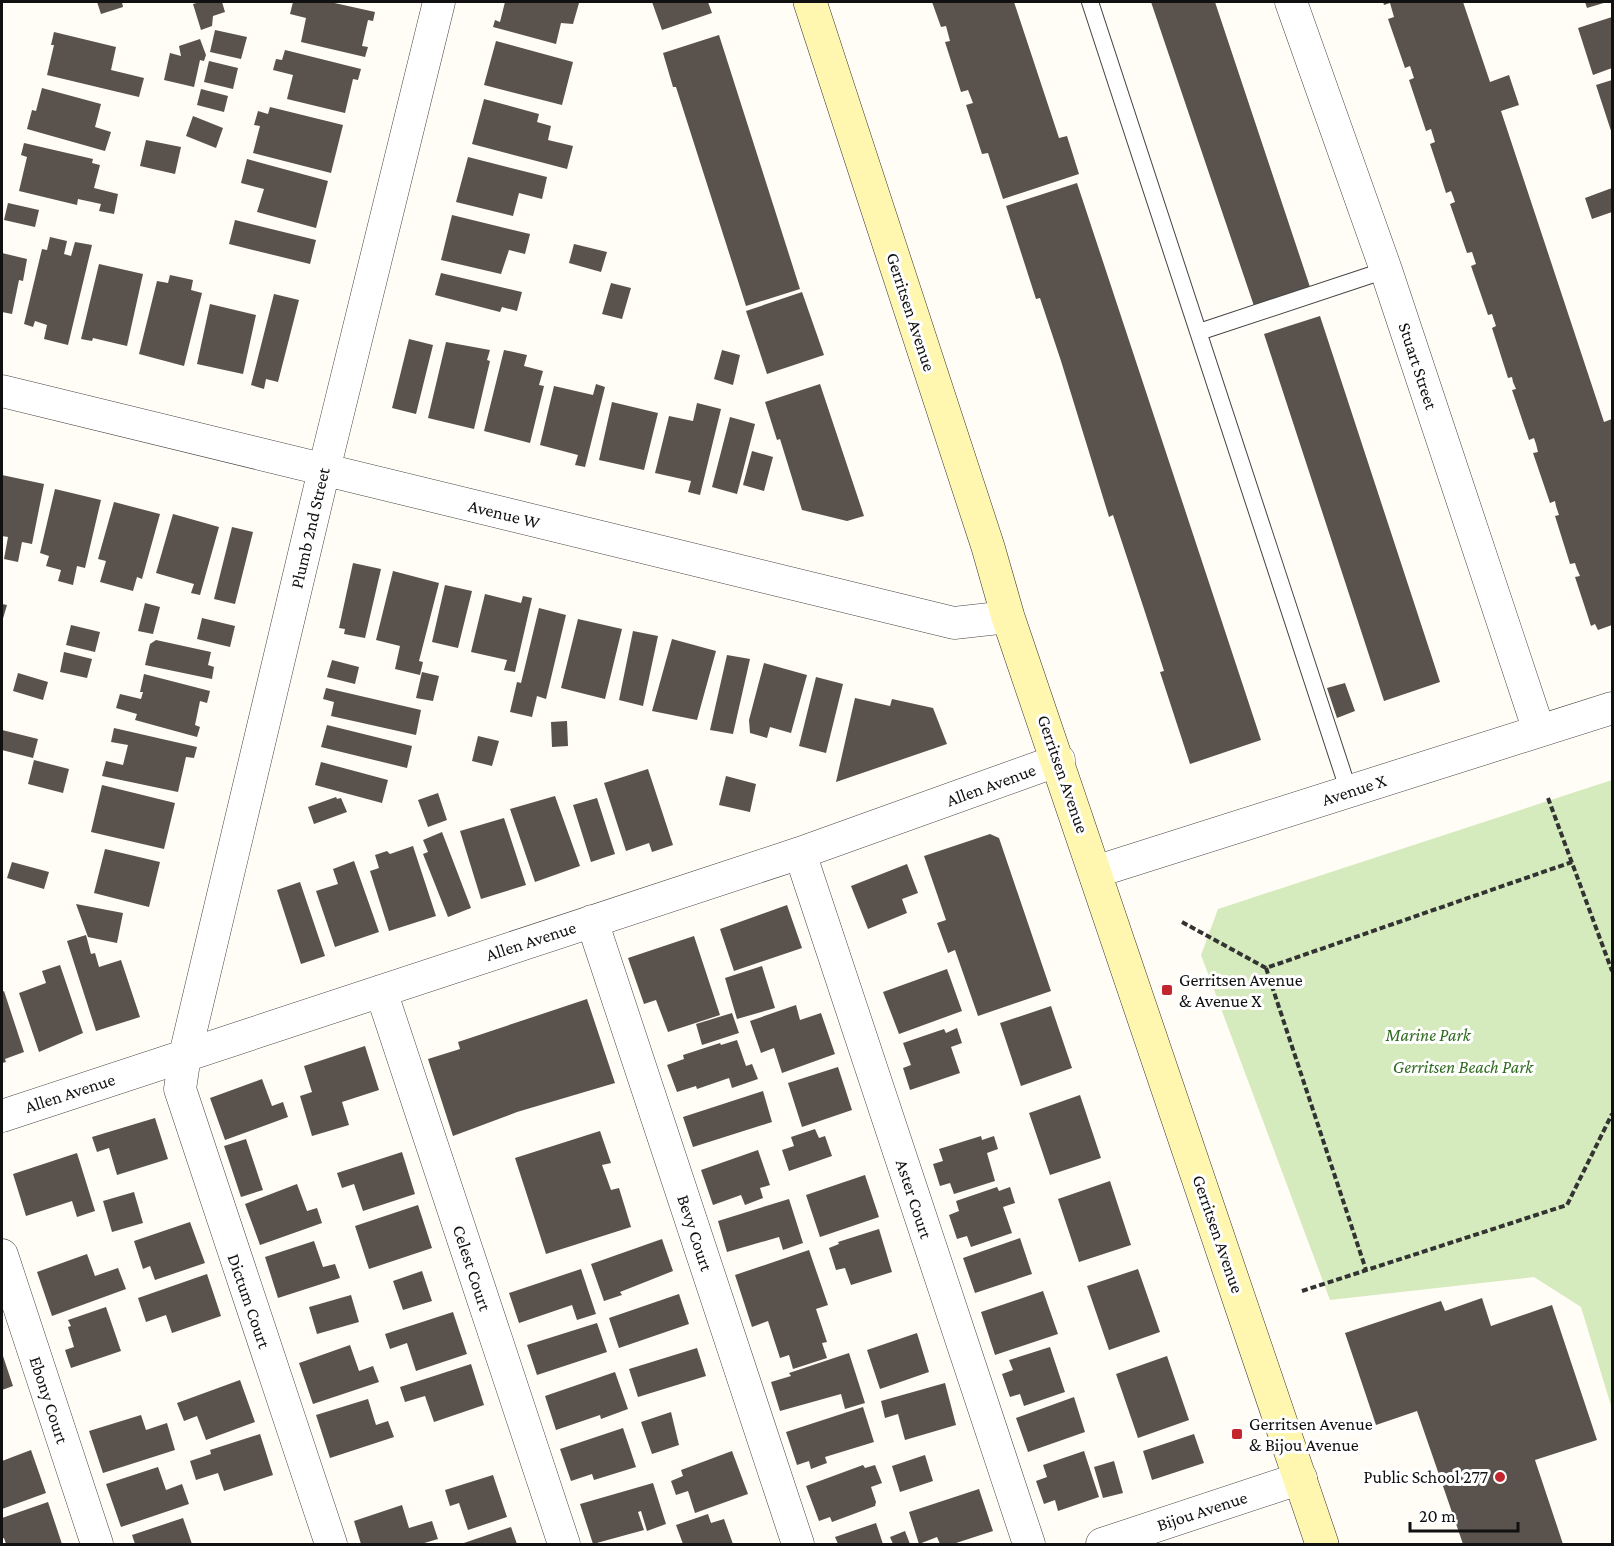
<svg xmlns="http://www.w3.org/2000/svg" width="1614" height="1546" viewBox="0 0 1614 1546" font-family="'Crimson Pro',serif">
<rect width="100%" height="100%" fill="#fffdf5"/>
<path fill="#d5ebbd" d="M 1612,780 L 1612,1409 L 1581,1307 L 1534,1277 L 1330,1300 L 1201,955 L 1218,909 Z"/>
<path fill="#5a524d" d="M 97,2 L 122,2 L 123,7 L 101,14 Z
M 200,2 L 222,2 L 225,12 L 213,16 L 212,26 L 201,30 L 193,4 Z
M 293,2 L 330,2 L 375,12 L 373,21 L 368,20 L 362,46 L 368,47 L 365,57 L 301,42 L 306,18 L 290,14 Z
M 505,2 L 574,2 L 579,3 L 573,24 L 561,23 L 556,44 L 493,27 L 495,20 L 500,22 Z
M 652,2 L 708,2 L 712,13 L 662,30 Z
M 932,2 L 1014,2 L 1059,138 L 1067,136 L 1079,174 L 1003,199 L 988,153 L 982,154 L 966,105 L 973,103 L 968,90 L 961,92 L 945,42 L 950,41 L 946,26 L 941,27 Z
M 1151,2 L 1215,2 L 1310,287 L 1254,306 Z
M 1383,2 L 1463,2 L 1490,82 L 1509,75 L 1519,105 L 1501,111 L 1604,422 L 1612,419 L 1612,625 L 1598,630 L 1595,624 L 1591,626 L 1575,577 L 1580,576 L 1577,569 L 1575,563 L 1570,564 L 1555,516 L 1559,515 L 1556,506 L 1555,501 L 1550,503 L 1533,453 L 1538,452 L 1536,444 L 1534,438 L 1529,440 L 1512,390 L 1516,389 L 1513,382 L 1512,377 L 1508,378 L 1492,328 L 1496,326 L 1492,314 L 1488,315 L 1471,266 L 1476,264 L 1472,252 L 1467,253 L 1450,204 L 1455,202 L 1453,196 L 1451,191 L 1446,193 L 1438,168 L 1430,144 L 1435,142 L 1431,129 L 1426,131 L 1409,80 L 1414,78 L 1410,66 L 1405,68 L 1388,19 L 1394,17 L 1390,3 L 1384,5 Z
M 1585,2 L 1607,2 L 1587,8 Z
M 1612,17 L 1612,68 L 1593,75 L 1578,28 Z
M 215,30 L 247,37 L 241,59 L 210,52 Z
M 54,32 L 116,47 L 111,70 L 144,78 L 139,97 L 47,75 L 54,45 L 51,45 Z
M 719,35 L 800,289 L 746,306 L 676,87 L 673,87 L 663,53 Z
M 200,39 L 206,55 L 204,61 L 200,60 L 194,87 L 164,80 L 170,53 L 181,56 L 179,46 Z
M 496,41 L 573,62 L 562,105 L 484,85 Z
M 285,50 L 361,69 L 358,80 L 353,79 L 345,113 L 287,99 L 293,75 L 273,70 L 276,59 L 282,60 Z
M 209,61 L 238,68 L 233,89 L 204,82 Z
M 1612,80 L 1612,134 L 1596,85 Z
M 42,88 L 101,104 L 95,127 L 111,132 L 105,151 L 27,129 L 32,110 L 36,111 Z
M 201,89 L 228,96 L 224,112 L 197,105 Z
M 484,99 L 539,114 L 537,122 L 551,126 L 548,140 L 573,146 L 567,169 L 472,144 Z
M 270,107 L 343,125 L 331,173 L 253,153 L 260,126 L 254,125 L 258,111 L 268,114 Z
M 193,116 L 223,128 L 216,148 L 186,136 Z
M 146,140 L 181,147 L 175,174 L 140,166 Z
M 24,143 L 93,159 L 92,163 L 100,165 L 94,188 L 118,194 L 114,214 L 99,211 L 101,204 L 78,199 L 77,205 L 19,191 L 27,157 L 21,155 Z
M 468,157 L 547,177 L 542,199 L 519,193 L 513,216 L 456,202 Z
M 247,159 L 328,181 L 316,228 L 257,212 L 264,189 L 241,183 Z
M 1077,183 L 1261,740 L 1190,764 L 1160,672 L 1164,671 L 1144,609 L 1113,515 L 1109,517 L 1061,361 L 1040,298 L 1036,299 L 1006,206 Z
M 1612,188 L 1612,212 L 1592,219 L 1585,198 Z
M 8,203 L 39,210 L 35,227 L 4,220 Z
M 452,215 L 530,234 L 525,254 L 509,250 L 501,274 L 441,260 Z
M 235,220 L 316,240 L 310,264 L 229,244 Z
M 50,237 L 67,241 L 64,254 L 71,256 L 75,242 L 92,245 L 68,345 L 44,339 L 47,325 L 35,321 L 33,327 L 24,324 L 42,249 L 47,250 Z
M 574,244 L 607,252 L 601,272 L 569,263 Z
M 2,253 L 27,259 L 23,281 L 19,280 L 12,314 L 2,312 Z
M 99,264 L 143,274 L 127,346 L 93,338 L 92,341 L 81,339 Z
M 441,273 L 522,292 L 517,311 L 502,307 L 500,312 L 435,295 Z
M 170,275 L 193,280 L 191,290 L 202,293 L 184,366 L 139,354 L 157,281 L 168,283 Z
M 611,283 L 631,288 L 622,319 L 602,314 Z
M 802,292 L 824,355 L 767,374 L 746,311 Z
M 274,294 L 299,300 L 278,382 L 266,379 L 264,389 L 251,385 Z
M 210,304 L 256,315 L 243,374 L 197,364 Z
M 1320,316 L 1440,682 L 1384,701 L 1264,334 Z
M 409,339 L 433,345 L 416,414 L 392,408 Z
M 446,342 L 490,350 L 487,360 L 490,361 L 474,429 L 428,418 Z
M 504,350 L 527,355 L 524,366 L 543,371 L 539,385 L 544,386 L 530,443 L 484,431 Z
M 722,350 L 740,355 L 733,385 L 714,379 Z
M 596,384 L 605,387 L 585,467 L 575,465 L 578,455 L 540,445 L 554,386 L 593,395 Z
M 820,384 L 864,516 L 847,521 L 802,510 L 780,439 L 777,440 L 765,402 Z
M 612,402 L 658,413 L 644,470 L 599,460 Z
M 697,403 L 721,409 L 700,495 L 688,492 L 691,481 L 655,473 L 669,416 L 693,421 Z
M 730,417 L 755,424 L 737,494 L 712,487 Z
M 752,451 L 773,457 L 764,491 L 743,485 Z
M 2,475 L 44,484 L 32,544 L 22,542 L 18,562 L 4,559 L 8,537 L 2,536 Z
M 55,489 L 101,500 L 85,568 L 77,566 L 73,585 L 58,581 L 61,570 L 46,566 L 49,556 L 40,553 Z
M 114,502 L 160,514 L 142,579 L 137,577 L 133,591 L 100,582 L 106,561 L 98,559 Z
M 173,514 L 219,527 L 200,595 L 191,593 L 194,584 L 156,573 Z
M 232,527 L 253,532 L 235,604 L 214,599 Z
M 353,563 L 381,569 L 365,638 L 344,634 L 345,629 L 339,628 Z
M 393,571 L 439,583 L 419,661 L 423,662 L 420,675 L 395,669 L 400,646 L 376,640 Z
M 445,585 L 472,591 L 458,648 L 432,642 Z
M 485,594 L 521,603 L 523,596 L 532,598 L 515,672 L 504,670 L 507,660 L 471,652 Z
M 145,603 L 160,607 L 153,634 L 138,631 Z
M 2,604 L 7,605 L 2,622 Z
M 539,608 L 566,615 L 546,699 L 537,696 L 532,717 L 510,712 L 517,682 L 521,683 Z
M 202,618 L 235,626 L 230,647 L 197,639 Z
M 578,619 L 622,629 L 605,699 L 561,688 Z
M 71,625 L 100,632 L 95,652 L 66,645 Z
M 633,631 L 658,636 L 643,706 L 619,700 Z
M 672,639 L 716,651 L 697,720 L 652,711 Z
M 156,640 L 211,652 L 208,665 L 214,667 L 212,679 L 145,665 L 150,644 Z
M 64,652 L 92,659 L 87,678 L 60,672 Z
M 727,655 L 750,659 L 733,734 L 710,730 Z
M 332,660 L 359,667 L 355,684 L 327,677 Z
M 764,663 L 807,675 L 791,733 L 770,727 L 767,738 L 750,733 L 749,720 Z
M 422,672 L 439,676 L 433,701 L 416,698 Z
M 18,673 L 48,682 L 43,700 L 13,691 Z
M 144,674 L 210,691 L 207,703 L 200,701 L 195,725 L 200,727 L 197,737 L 135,720 L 137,714 L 116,708 L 120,694 L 141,699 L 143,692 L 140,692 Z
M 816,677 L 843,684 L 826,753 L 799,746 Z
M 1345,683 L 1355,711 L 1337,718 L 1327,688 Z
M 326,688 L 421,710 L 416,735 L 331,716 L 334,702 L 323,699 Z
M 855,698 L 890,706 L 892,699 L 933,708 L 947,744 L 836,782 Z
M 567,721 L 568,746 L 552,747 L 551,722 Z
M 327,725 L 412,746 L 407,768 L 321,747 Z
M 114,728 L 197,747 L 194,758 L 186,757 L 178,792 L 102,776 L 106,761 L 123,765 L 128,745 L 111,742 Z
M 2,730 L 38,739 L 33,758 L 2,750 Z
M 478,736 L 499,741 L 492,766 L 472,761 Z
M 34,760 L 69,769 L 63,793 L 28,784 Z
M 321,762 L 388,780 L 382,803 L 315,785 Z
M 648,769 L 673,845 L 652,852 L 649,843 L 626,851 L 604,783 Z
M 726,776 L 756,784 L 750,812 L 719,805 Z
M 102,785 L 175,803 L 164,849 L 91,832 Z
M 438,793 L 447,820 L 428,827 L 418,800 Z
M 555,796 L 580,866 L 535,882 L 510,809 Z
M 336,797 L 337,799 L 341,798 L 347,812 L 314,824 L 308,807 Z
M 597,798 L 615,854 L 591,862 L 573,805 Z
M 504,818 L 526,885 L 481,899 L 460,831 Z
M 442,832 L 471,908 L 448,917 L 423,854 L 428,852 L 423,840 Z
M 990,834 L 999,838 L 1051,991 L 978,1016 L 955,950 L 948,953 L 937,923 L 946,920 L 924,856 Z
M 413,846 L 436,916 L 389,931 L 370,871 L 379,868 L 375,855 L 387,851 L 390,854 Z
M 105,849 L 160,862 L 149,907 L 94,893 Z
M 354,861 L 379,932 L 335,947 L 316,891 L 338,884 L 333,869 Z
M 12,862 L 49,872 L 44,889 L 7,878 Z
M 907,864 L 918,893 L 902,899 L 907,913 L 868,929 L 851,886 Z
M 300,882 L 325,956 L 301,964 L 277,890 Z
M 76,904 L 123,913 L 117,943 L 88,937 Z
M 787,905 L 802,948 L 734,971 L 720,929 Z
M 86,935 L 91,954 L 95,953 L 99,967 L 121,960 L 140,1017 L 96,1031 L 67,941 Z
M 694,936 L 720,1015 L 668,1032 L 656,1000 L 644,1004 L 628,958 Z
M 60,965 L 83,1033 L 39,1052 L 19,993 L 46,983 L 42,971 Z
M 762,966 L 775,1008 L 737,1019 L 725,978 Z
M 947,969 L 962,1011 L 899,1034 L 883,992 Z
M 4,991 L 24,1052 L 5,1059 L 6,1062 L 2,1063 L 2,992 Z
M 587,999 L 615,1083 L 517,1112 L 453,1136 L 428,1059 L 460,1049 L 458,1042 Z
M 796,1005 L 800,1020 L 821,1013 L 835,1054 L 782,1073 L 774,1048 L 761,1053 L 750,1021 Z
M 1051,1006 L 1072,1068 L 1021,1086 L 1000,1023 Z
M 732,1013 L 739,1033 L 702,1045 L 696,1024 Z
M 957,1028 L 962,1043 L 951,1047 L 960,1073 L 910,1090 L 903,1068 L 911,1065 L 903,1043 L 944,1029 L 946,1033 Z
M 737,1040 L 746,1066 L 752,1064 L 758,1079 L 732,1088 L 729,1078 L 697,1089 L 696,1086 L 677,1092 L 667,1065 L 684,1059 L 683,1055 L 720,1043 L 721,1045 Z
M 365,1046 L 379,1090 L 342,1102 L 349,1125 L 312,1136 L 300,1096 L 312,1092 L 304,1066 Z
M 838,1067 L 852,1110 L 802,1127 L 788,1083 Z
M 262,1079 L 272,1106 L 283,1102 L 288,1117 L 225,1140 L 210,1098 Z
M 763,1091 L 772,1122 L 693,1147 L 683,1117 Z
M 1080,1095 L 1101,1158 L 1050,1175 L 1029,1113 Z
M 155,1118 L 168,1159 L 117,1175 L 109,1148 L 97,1152 L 92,1137 Z
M 815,1129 L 819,1138 L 825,1136 L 832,1156 L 789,1171 L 782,1150 L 794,1146 L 791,1137 Z
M 600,1131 L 611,1163 L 602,1165 L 611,1190 L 619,1188 L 631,1227 L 546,1254 L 515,1158 Z
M 981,1136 L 982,1140 L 994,1136 L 998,1149 L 987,1153 L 995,1181 L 954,1194 L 950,1183 L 940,1186 L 933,1164 L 943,1161 L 939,1149 Z
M 246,1139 L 263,1190 L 241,1197 L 224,1146 Z
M 758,1150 L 770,1185 L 760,1188 L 763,1198 L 745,1205 L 741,1195 L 713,1205 L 701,1170 Z
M 402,1152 L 415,1194 L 363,1211 L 354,1184 L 342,1188 L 337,1173 Z
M 77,1153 L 95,1211 L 77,1217 L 72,1201 L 26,1216 L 13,1174 Z
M 865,1175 L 879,1217 L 820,1237 L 806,1195 Z
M 1110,1181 L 1131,1245 L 1079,1262 L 1058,1199 Z
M 297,1184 L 307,1211 L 317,1208 L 322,1223 L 260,1245 L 245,1204 Z
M 997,1187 L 999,1191 L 1010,1187 L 1015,1203 L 1003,1207 L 1012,1233 L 971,1247 L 967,1236 L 957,1239 L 949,1215 L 959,1211 L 956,1201 Z
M 134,1192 L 143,1223 L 112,1232 L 103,1201 Z
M 789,1199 L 803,1243 L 783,1250 L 779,1237 L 727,1252 L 718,1221 Z
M 418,1205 L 432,1248 L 369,1269 L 355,1226 Z
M 190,1222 L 205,1263 L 155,1280 L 150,1266 L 143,1269 L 134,1241 Z
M 879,1229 L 892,1272 L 851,1285 L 845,1268 L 836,1270 L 829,1248 L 839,1244 L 838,1242 Z
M 1020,1238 L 1032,1274 L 975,1293 L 963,1258 Z
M 662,1239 L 673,1271 L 620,1292 L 622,1295 L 604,1301 L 591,1264 Z
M 314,1241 L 323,1267 L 335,1264 L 340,1278 L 278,1298 L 265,1257 Z
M 809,1250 L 828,1305 L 816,1309 L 827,1342 L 822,1343 L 827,1358 L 793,1369 L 789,1355 L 780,1358 L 768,1321 L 752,1327 L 735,1275 Z
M 87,1254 L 95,1276 L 118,1268 L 126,1289 L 52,1316 L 37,1272 Z
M 581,1269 L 596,1314 L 577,1320 L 572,1305 L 519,1323 L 509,1293 Z
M 1138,1269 L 1160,1332 L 1109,1350 L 1087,1286 Z
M 422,1271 L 432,1301 L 403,1310 L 393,1281 Z
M 207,1274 L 221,1316 L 172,1333 L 166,1315 L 146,1322 L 138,1298 Z
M 1043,1291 L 1058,1334 L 995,1355 L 981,1312 Z
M 679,1294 L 689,1324 L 619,1348 L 609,1318 Z
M 351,1295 L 359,1322 L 317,1334 L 309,1307 Z
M 1482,1298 L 1491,1326 L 1552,1305 L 1597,1440 L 1535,1460 L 1563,1544 L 1463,1544 L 1417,1411 L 1376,1425 L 1345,1333 L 1441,1301 L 1445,1311 Z
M 106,1307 L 121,1351 L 71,1368 L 65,1350 L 74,1347 L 68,1327 L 71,1326 L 68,1320 Z
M 453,1312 L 467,1354 L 416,1371 L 407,1343 L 390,1349 L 385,1334 Z
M 597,1323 L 607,1352 L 537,1375 L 527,1345 Z
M 917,1333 L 929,1372 L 880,1389 L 867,1350 Z
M 350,1345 L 359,1371 L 373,1366 L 379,1382 L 313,1404 L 299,1363 Z
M 1050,1347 L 1065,1392 L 1024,1406 L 1020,1394 L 1010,1397 L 1002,1374 L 1013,1370 L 1009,1360 Z
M 697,1348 L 706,1376 L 638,1397 L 629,1369 Z
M 2,1353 L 13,1386 L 2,1390 Z
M 849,1353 L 865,1403 L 845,1409 L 841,1394 L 780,1411 L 771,1382 L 791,1376 L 789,1373 Z
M 1167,1356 L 1189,1420 L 1138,1438 L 1116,1374 Z
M 471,1364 L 484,1405 L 434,1422 L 425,1396 L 405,1402 L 400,1387 Z
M 615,1372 L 628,1409 L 601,1419 L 600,1415 L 556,1430 L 545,1396 Z
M 240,1380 L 255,1422 L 206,1440 L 197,1416 L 184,1421 L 177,1403 Z
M 945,1383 L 956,1425 L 905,1440 L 898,1414 L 885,1418 L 881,1401 Z
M 1074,1397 L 1085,1432 L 1028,1452 L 1016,1418 Z
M 368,1399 L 376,1425 L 388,1421 L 394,1437 L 330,1458 L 316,1415 Z
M 863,1407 L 874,1442 L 825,1457 L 827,1463 L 811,1469 L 809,1461 L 797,1465 L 786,1432 Z
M 671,1412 L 679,1445 L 652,1454 L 641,1422 Z
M 141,1415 L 146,1430 L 167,1423 L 175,1450 L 103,1473 L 89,1431 Z
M 623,1428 L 636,1467 L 594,1480 L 592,1474 L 571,1481 L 560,1449 Z
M 260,1434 L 273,1475 L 224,1491 L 218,1473 L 196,1480 L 190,1461 L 211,1454 L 210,1450 Z
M 1194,1434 L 1204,1463 L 1152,1480 L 1143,1451 Z
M 31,1450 L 46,1493 L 2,1509 L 2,1461 Z
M 732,1451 L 748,1494 L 695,1513 L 688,1491 L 676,1495 L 671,1481 L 683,1476 L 681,1470 Z
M 1084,1451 L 1099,1497 L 1058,1511 L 1055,1500 L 1044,1504 L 1036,1481 L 1047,1477 L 1043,1465 Z
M 925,1455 L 933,1481 L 900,1492 L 892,1466 Z
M 1114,1461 L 1123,1493 L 1103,1498 L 1094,1467 Z
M 863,1465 L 865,1468 L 875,1465 L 882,1483 L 871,1487 L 876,1502 L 875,1506 L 832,1522 L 830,1517 L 819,1521 L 806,1486 Z
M 158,1467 L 166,1490 L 182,1484 L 189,1504 L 121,1527 L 106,1484 Z
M 493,1475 L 507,1517 L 468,1530 L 459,1503 L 450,1506 L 445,1490 Z
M 653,1483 L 666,1524 L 647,1531 L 641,1511 L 638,1512 L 644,1530 L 593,1544 L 580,1504 Z
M 979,1489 L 993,1531 L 953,1544 L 940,1544 L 937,1537 L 919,1544 L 909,1512 Z
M 48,1502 L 62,1544 L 6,1544 L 4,1538 L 2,1539 L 2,1518 Z
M 402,1505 L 409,1528 L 432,1521 L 438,1539 L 421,1544 L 361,1544 L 354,1521 Z
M 708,1514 L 711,1523 L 724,1519 L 733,1544 L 683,1544 L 676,1525 Z
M 183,1518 L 192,1544 L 135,1544 L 132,1535 Z
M 876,1523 L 883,1544 L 838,1544 L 835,1537 Z
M 511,1527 L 517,1544 L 461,1544 Z
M 905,1531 L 910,1544 L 893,1544 L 890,1537 Z"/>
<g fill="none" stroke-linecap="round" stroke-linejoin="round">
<defs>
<path id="lane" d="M 1090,2 L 1349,792
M 1199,332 L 1386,270"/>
<path id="street" d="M 1291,2 L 1386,270 L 1539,731
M 2,391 L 954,623 L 1008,617
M 800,853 L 1029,1544
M 1095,872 L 1612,708
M 592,921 L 798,1544
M 381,991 L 564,1544
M 2,1116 L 800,853 L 1059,760
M 2,1255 L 97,1544
M 331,1544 L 180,1089 L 185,1055 L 324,470 L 439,2
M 1102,1544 L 1301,1478"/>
<path id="secondary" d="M 810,2 L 988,547 L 1008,617 L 1322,1544"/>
</defs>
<use href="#lane" stroke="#444" stroke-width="18"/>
<use href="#street" stroke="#444" stroke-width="33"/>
<use href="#secondary" stroke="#333" stroke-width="34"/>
<path stroke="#333" stroke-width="4" stroke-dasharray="6 3" stroke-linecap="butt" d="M 1548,798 L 1612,971
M 1182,922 L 1266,968 L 1572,862
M 1266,968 L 1366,1270
M 1302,1291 L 1567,1205 L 1612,1114"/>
<use href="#lane" stroke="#fff" stroke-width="16"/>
<use href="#street" stroke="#fff" stroke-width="32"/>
<use href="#secondary" stroke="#fff6b0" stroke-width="33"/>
</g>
<g fill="#c4262e" stroke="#fff" stroke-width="2">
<rect x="1161" y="984" width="12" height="12" rx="3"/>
<rect x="1231" y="1428" width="12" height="12" rx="3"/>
<circle cx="1500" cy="1477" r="6"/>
</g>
<g text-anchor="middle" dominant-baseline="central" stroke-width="6" stroke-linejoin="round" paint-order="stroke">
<g font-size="18" fill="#111" stroke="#fff">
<text transform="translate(911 312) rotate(72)">Gerritsen Avenue</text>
<text transform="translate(1418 366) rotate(72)">Stuart Street</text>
<text transform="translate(504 514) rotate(14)">Avenue W</text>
<text transform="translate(310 528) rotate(-77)">Plumb 2nd Street</text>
<text transform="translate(1063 774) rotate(71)">Gerritsen Avenue</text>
<text transform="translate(991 785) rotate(-20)">Allen Avenue</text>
<text transform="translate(1354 790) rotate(-18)">Avenue X</text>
<text transform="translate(531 941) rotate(-18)">Allen Avenue</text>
<text transform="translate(70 1093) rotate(-18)">Allen Avenue</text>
<text transform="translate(914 1199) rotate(72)">Aster Court</text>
<text transform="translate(695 1233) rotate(72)">Bevy Court</text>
<text transform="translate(1218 1234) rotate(71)">Gerritsen Avenue</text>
<text transform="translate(472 1268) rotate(72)">Celest Court</text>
<text transform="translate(249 1301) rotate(71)">Dictum Court</text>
<text transform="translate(49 1400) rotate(72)">Ebony Court</text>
<text transform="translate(1202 1511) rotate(-18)">Bijou Avenue</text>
</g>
<g font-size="18" fill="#111" stroke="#fff" text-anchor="start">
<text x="1179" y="980">Gerritsen Avenue<tspan x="1179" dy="21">&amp; Avenue X</tspan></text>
<text x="1249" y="1424">Gerritsen Avenue<tspan x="1249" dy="21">&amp; Bijou Avenue</tspan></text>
<text x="1488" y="1477" text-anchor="end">Public School 277</text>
</g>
<g font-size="18" font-style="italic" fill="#2f6b1f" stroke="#fff">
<text x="1428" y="1035">Marine Park</text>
<text x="1463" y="1067">Gerritsen Beach Park</text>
</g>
</g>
<rect width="1614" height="1546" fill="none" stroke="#111111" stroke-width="6"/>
<path d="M1410 1522v9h108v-9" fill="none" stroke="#111111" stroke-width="3"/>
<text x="1419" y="1522" font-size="18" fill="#111111" stroke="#ffffff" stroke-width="4.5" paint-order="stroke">20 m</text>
</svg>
